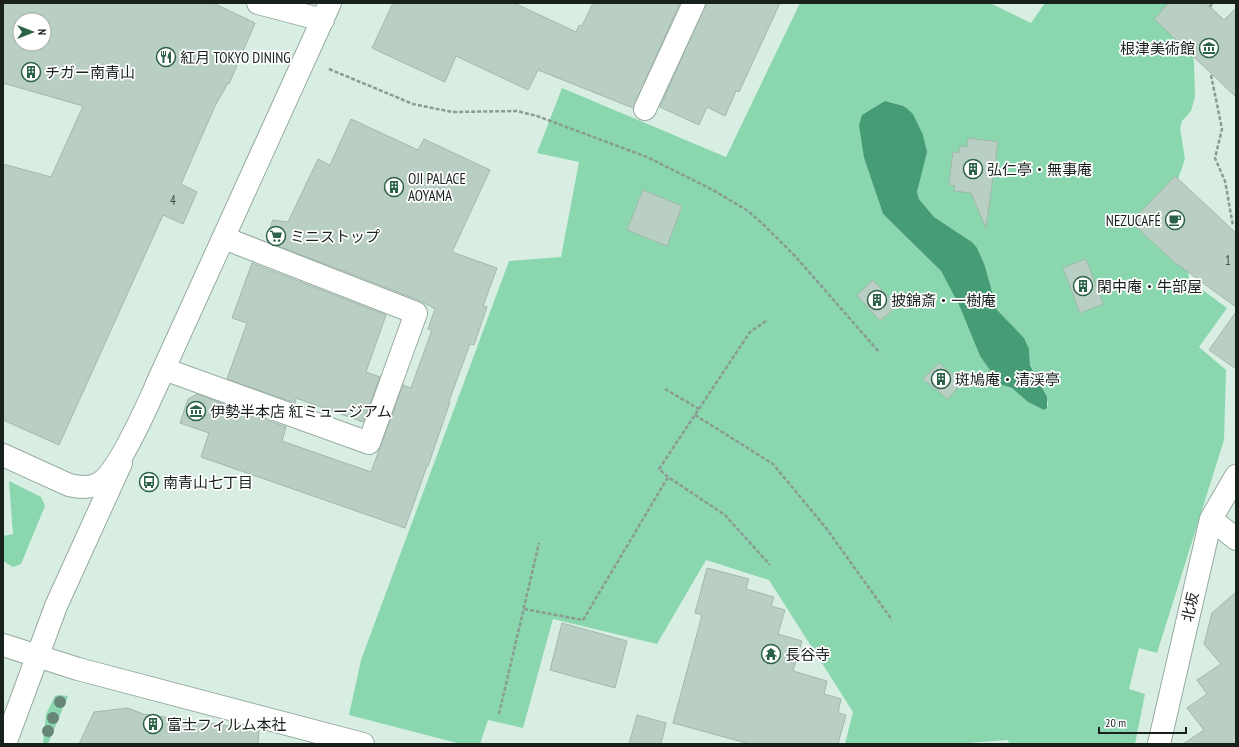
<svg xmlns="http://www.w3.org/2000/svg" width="1239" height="747" viewBox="0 0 1239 747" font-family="'PT Sans Narrow','Noto Sans JP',sans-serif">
<rect width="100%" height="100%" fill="#d8eee2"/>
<path fill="#8ad7af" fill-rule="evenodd" d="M 800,3 L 990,3 L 1031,23 L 1045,3 L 1171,3 L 1192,42 L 1194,63 L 1195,97 L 1191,111 L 1182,121 L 1180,128 L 1185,159 L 1177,182 L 1189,280 L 1227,308 L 1199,347 L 1226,370 L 1224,440 L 1157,653 L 1139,648 L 1129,689 L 1145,694 L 1135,744 L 1009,744 L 1008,740 L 955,744 L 845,744 L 853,712 L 769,580 L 706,560 L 657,644 L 553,619 L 523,728 L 488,720 L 480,744 L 461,744 L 349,715 L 361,660 L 509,261 L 561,257 L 579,162 L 537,153 L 562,88 L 726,157 ZM 885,101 L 905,106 L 921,173 L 917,192 L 919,199 L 934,217 L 972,242 L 985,266 L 997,310 L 1007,323 L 1016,330 L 1029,349 L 1030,364 L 1041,385 L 1048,403 L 1047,408 L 1044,410 L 1028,402 L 1012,388 L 1002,385 L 980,356 L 959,305 L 941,271 L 883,214 L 864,158 Z
M 9,481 L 41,497 L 45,506 L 21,564 L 13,567 L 3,561 L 3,536 L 13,534 Z
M 59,695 L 68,696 L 48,744 L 43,743 L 46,714 L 55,696 Z"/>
<path fill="#469d75" d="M 885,101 L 904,106 L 913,114 L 923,135 L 927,152 L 917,192 L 919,199 L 934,217 L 972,242 L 977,248 L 985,266 L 997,310 L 1024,338 L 1029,349 L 1030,365 L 1047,397 L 1047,408 L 1044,410 L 1028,402 L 1012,388 L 1002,385 L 992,373 L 980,356 L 959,305 L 941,271 L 883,214 L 864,158 L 859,125 L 862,115 Z"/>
<path fill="#bacfc3" stroke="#a3b8ac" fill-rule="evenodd" d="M 3,3 L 213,3 L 255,23 L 229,84 L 228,83 L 215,106 L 181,184 L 197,192 L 183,224 L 163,215 L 59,445 L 3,420 L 3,164 L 51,177 L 83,106 L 3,83 ZM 20,20 L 44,20 L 44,44 L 20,44 Z
M 393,3 L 514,3 L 576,32 L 579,25 L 582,26 L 593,3 L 680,3 L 633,108 L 538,70 L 528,90 L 456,56 L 445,82 L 372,48 Z
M 706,3 L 780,3 L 739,92 L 736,91 L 725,116 L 707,107 L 699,125 L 660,107 Z
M 1169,3 L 1206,3 L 1224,20 L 1236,8 L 1236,97 L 1154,19 Z
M 351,119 L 418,150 L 424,139 L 490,170 L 452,252 L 497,268 L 483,306 L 487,307 L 474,345 L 470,344 L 449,401 L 450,402 L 428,466 L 427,466 L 405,528 L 201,457 L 209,433 L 180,423 L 188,399 L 197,394 L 286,427 L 282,441 L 371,472 L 403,385 L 411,388 L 432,330 L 428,329 L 435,309 L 421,301 L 268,242 L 267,234 L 273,220 L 288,222 L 318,159 L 330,165 Z
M 968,138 L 998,142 L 986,228 L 971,193 L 954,191 L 955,186 L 949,185 L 953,152 L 959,153 L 960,146 L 967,147 Z
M 1175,176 L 1236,233 L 1236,307 L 1173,261 L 1131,222 Z
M 643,190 L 682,206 L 667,246 L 627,230 Z
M 1086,259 L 1103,304 L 1080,313 L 1063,268 Z
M 252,263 L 386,315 L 366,372 L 380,377 L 363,422 L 296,398 L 295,403 L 227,379 L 247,323 L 232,318 Z
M 873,280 L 897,306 L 880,321 L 857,295 Z
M 1236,312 L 1236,369 L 1209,350 Z
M 939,363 L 962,382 L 948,399 L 923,379 Z
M 707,568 L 749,579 L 746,589 L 774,597 L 771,606 L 785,610 L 778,634 L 802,641 L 793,671 L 827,681 L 824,694 L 841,699 L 838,713 L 846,715 L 838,744 L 750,744 L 673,723 L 702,615 L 695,613 Z
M 1236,592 L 1236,744 L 1183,744 L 1204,730 L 1187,708 L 1207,694 L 1197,680 L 1221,664 L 1204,644 L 1212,613 Z
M 562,623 L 627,641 L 615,688 L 550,670 Z
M 128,708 L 143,714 L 259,730 L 258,744 L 79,744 L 94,712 Z
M 637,715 L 666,723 L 661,744 L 629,744 Z"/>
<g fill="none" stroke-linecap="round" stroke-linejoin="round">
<defs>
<path id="minor" d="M 258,3 L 323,20
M 645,109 L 694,3
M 164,369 L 369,443 L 416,313 L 224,238
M 156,386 L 330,3
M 1211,519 L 1236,539
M 3,645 L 78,669 L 363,744
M 5,744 L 56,606 L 121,463
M 1159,744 L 1211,519 L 1236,476"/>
<path id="major" d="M 3,455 L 69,485 C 77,487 88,488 96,485 C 119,476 152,394 164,369"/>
</defs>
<use href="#minor" stroke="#96ab9f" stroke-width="24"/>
<use href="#major" stroke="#96ab9f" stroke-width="24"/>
<path stroke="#8a9b92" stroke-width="2.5" stroke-dasharray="4 2" stroke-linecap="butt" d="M 1210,7 L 1212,3
M 329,69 L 413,104 L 452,112 L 517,111 L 537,116 L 647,157 L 713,190 L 748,211 L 765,226 L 795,256 L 880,353
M 1211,75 L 1222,129 L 1215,158 L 1225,181 L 1233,226
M 766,321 L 750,332 L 659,469 L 668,477 L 725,515 L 770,565
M 665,389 L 699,409
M 695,415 L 773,464 L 826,528 L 892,620
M 524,609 L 583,620 L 668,477
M 499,714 L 539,543"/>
<use href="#minor" stroke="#fff" stroke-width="22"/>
<use href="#major" stroke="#fff" stroke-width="22"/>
</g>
<g fill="#668677">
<circle cx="60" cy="702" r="6"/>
<circle cx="53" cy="718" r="6"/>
<circle cx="48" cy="731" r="6"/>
</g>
<defs>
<symbol id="museum-ring" viewBox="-11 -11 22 22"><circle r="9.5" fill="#fff" stroke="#2c6248" stroke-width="1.5"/><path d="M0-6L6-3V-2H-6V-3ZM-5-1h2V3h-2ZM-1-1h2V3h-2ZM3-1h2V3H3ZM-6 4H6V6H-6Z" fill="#2c6248"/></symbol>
<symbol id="restaurant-ring" viewBox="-11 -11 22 22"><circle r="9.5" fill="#fff" stroke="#2c6248" stroke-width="1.5"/><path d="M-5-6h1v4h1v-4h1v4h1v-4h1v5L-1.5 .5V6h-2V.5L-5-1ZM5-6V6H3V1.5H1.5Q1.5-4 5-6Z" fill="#2c6248"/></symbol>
<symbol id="building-ring" viewBox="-11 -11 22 22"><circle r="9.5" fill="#fff" stroke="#2c6248" stroke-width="1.5"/><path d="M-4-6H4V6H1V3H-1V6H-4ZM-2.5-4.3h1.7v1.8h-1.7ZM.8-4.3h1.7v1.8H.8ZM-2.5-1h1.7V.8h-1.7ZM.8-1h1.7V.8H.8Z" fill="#2c6248"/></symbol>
<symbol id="cafe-ring" viewBox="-11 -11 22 22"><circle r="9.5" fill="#fff" stroke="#2c6248" stroke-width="1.5"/><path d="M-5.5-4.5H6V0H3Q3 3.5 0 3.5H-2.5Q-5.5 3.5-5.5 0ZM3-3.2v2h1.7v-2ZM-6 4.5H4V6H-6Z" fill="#2c6248"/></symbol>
<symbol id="supermarket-ring" viewBox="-11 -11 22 22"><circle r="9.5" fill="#fff" stroke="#2c6248" stroke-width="1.5"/><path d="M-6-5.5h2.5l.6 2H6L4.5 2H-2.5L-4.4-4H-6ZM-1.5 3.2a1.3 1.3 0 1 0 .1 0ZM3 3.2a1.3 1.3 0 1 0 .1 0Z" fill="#2c6248"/></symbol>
<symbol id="bus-ring" viewBox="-11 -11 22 22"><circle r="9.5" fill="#fff" stroke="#2c6248" stroke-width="1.5"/><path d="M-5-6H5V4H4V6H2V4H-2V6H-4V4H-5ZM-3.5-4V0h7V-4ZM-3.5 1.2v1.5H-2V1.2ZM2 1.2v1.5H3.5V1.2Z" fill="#2c6248"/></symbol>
<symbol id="temple-ring" viewBox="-11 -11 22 22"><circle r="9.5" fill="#fff" stroke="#2c6248" stroke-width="1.5"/><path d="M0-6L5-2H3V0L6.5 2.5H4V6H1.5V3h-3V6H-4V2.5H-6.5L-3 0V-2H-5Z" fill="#2c6248"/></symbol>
</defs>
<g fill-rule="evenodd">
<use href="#museum-ring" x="1198" y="37" width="22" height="22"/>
<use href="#restaurant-ring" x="155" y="46" width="22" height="22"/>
<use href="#building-ring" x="20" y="61" width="22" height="22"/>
<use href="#building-ring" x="962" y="158" width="22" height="22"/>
<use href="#building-ring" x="383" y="176" width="22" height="22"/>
<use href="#cafe-ring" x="1164" y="209" width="22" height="22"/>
<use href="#supermarket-ring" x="265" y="225" width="22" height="22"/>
<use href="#building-ring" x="1072" y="275" width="22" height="22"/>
<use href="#building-ring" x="866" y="289" width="22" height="22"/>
<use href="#building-ring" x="930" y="368" width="22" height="22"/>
<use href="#museum-ring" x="185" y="400" width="22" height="22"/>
<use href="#bus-ring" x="138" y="471" width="22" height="22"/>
<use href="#temple-ring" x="760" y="643" width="22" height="22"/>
<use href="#building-ring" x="142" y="713" width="22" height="22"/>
</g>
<g text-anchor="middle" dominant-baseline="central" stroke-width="3.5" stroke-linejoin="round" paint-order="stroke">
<g font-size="13" fill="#414c46">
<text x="173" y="200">4</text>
<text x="1228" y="260">1</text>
</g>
<g font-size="15" fill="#19211d" stroke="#fff" text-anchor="start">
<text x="1195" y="48" text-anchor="end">根津美術館</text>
<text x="180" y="57">紅月 TOKYO DINING</text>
<text x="45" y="72">チガー南青山</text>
<text x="987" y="169">弘仁亭・無事庵</text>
<text x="408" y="178">OJI PALACE<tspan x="408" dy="17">AOYAMA</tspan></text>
<text x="1161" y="220" text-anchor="end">NEZUCAFÉ</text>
<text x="290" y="236">ミニストップ</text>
<text x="1097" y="286">閑中庵・牛部屋</text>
<text x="891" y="300">披錦斎・一樹庵</text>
<text x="955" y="379">斑鳩庵・清渓亭</text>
<text x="210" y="411">伊勢半本店 紅ミュージアム</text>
<text x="163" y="482">南青山七丁目</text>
<text x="785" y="654">長谷寺</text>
<text x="167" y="724">富士フィルム本社</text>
</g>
<g font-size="15" fill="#19211d" stroke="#fff">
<text transform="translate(1190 607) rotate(-77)">北坂</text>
</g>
</g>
<rect width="1239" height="747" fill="none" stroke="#19211d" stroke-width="8"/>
<g transform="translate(32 32) rotate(90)"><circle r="19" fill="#ffffff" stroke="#a3a6a5"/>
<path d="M0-3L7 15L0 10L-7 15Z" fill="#2c6248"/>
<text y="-6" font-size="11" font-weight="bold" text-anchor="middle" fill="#19211d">N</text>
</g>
<path d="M1099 727v6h87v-6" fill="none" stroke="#19211d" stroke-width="2"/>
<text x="1105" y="727" font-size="12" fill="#19211d" stroke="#ffffff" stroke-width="3" paint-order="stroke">20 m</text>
</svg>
